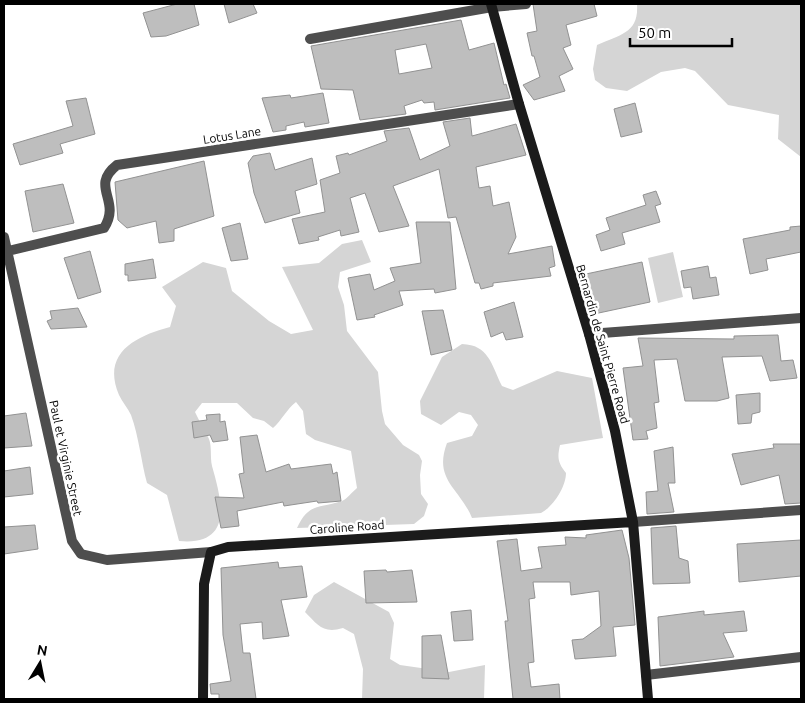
<svg xmlns="http://www.w3.org/2000/svg" width="805" height="703" viewBox="0 0 805 703" font-family="Ubuntu,sans-serif">
<rect width="100%" height="100%" fill="#fff"/>
<path fill="#d5d5d5" d="M 637,4 L 801,4 L 801,157 L 778,139 L 779,115 L 728,105 L 695,71 L 685,68 L 661,72 L 627,91 L 606,88 L 595,80 L 593,69 L 597,45 C 621,34 639,33 637,4 Z
M 362,240 L 371,262 L 340,272 L 338,287 L 344,305 L 347,331 L 378,372 L 382,411 L 385,424 L 403,445 L 419,455 L 422,461 L 420,475 L 421,494 L 428,504 L 424,516 L 414,524 L 297,528 C 309,502 319,509 342,501 C 347,499 352,492 357,488 L 351,451 L 315,440 L 306,434 L 303,411 L 296,402 C 286,410 282,420 273,428 L 264,421 L 253,418 L 237,403 L 202,403 L 195,412 C 199,421 205,430 209,439 C 212,447 210,457 212,466 C 222,501 234,546 179,541 L 167,495 L 147,483 C 141,461 139,437 131,415 C 128,408 122,402 119,395 C 101,353 136,336 170,327 L 176,306 L 162,287 L 203,262 L 226,268 L 232,291 L 269,321 L 291,334 L 313,330 L 282,267 L 319,263 L 342,244 Z
M 673,252 L 683,297 L 658,303 L 648,258 Z
M 462,344 C 489,345 491,364 502,386 L 513,390 L 557,371 L 592,378 L 603,438 L 560,445 C 557,458 558,463 566,473 C 566,487 553,507 541,513 L 472,518 C 460,488 433,480 447,443 L 472,436 L 478,425 L 471,415 L 459,412 L 441,425 L 421,414 L 420,401 L 442,357 Z
M 334,582 L 389,612 L 394,623 L 390,659 L 400,665 L 449,672 L 485,665 L 484,699 L 362,699 L 363,669 L 354,634 L 343,628 C 323,634 318,625 305,612 L 314,595 Z"/>
<path fill="#bebebe" stroke="#929292" fill-rule="evenodd" d="M 177,4 L 194,4 L 199,25 L 166,36 L 151,37 L 143,13 Z
M 224,4 L 253,4 L 257,13 L 229,23 Z
M 533,4 L 594,4 L 597,16 L 566,25 L 571,45 L 563,48 L 573,69 L 559,76 L 565,91 L 534,100 L 523,85 L 540,77 L 534,56 L 532,56 L 527,33 L 537,31 Z
M 461,20 L 469,50 L 494,43 L 504,85 L 506,84 L 510,98 L 435,110 L 434,102 L 424,103 L 422,100 L 404,106 L 406,114 L 360,120 L 353,90 L 321,89 L 311,46 ZM 426,44 L 432,68 L 399,74 L 395,50 Z
M 323,93 L 329,123 L 305,127 L 304,122 L 286,126 L 286,130 L 273,132 L 262,98 L 290,95 L 291,98 Z
M 86,98 L 95,134 L 60,144 L 63,153 L 20,165 L 13,144 L 73,126 L 66,101 Z
M 635,103 L 642,132 L 621,137 L 614,109 Z
M 470,118 L 472,136 L 516,124 L 526,155 L 476,167 L 479,188 L 490,186 L 493,206 L 509,202 L 516,237 L 508,254 L 552,246 L 555,266 L 549,268 L 551,276 L 493,283 L 493,286 L 481,289 L 479,283 L 475,283 L 456,217 L 448,218 L 439,169 L 393,186 L 409,226 L 379,232 L 365,193 L 350,198 L 359,232 L 341,236 L 340,230 L 318,237 L 319,240 L 299,244 L 292,219 L 325,212 L 320,180 L 340,173 L 336,156 L 348,153 L 349,155 L 387,141 L 384,131 L 409,128 L 420,160 L 450,146 L 443,122 Z
M 270,153 L 275,170 L 312,158 L 317,184 L 295,191 L 300,213 L 265,223 L 254,193 L 248,163 L 253,156 Z
M 204,161 L 214,216 L 174,229 L 174,241 L 159,243 L 156,221 L 127,228 L 118,220 L 115,182 Z
M 63,184 L 74,223 L 33,232 L 25,191 Z
M 656,191 L 661,204 L 655,206 L 660,222 L 622,233 L 625,244 L 601,251 L 596,235 L 610,230 L 606,218 L 646,205 L 643,195 Z
M 416,222 L 450,222 L 456,289 L 435,293 L 434,289 L 399,291 L 403,305 L 374,315 L 375,317 L 357,320 L 348,278 L 370,274 L 374,290 L 395,281 L 390,268 L 421,263 Z
M 240,223 L 248,259 L 231,261 L 222,228 Z
M 801,226 L 801,252 L 766,259 L 768,270 L 750,274 L 743,239 L 790,230 L 790,227 Z
M 90,251 L 101,292 L 78,299 L 64,258 Z
M 153,259 L 156,278 L 128,281 L 128,275 L 125,275 L 125,264 Z
M 642,262 L 650,302 L 594,314 L 586,274 Z
M 708,266 L 710,278 L 716,277 L 719,295 L 693,299 L 691,287 L 684,288 L 681,271 Z
M 514,302 L 523,337 L 506,340 L 503,332 L 491,337 L 484,312 Z
M 78,308 L 87,327 L 51,329 L 47,321 L 52,319 L 50,311 Z
M 443,310 L 452,350 L 431,355 L 422,311 Z
M 778,335 L 781,361 L 793,360 L 797,378 L 770,381 L 762,356 L 722,357 L 729,398 L 717,401 L 685,401 L 677,359 L 654,360 L 659,402 L 654,403 L 657,428 L 646,431 L 648,439 L 633,440 L 623,368 L 643,366 L 638,338 L 734,339 L 734,336 Z
M 760,393 L 760,412 L 752,414 L 751,423 L 738,424 L 736,395 Z
M 26,413 L 32,446 L 4,448 L 4,416 Z
M 220,414 L 220,422 L 225,421 L 228,440 L 213,442 L 210,435 L 194,438 L 192,422 L 207,420 L 206,415 Z
M 257,435 L 266,472 L 289,464 L 291,469 L 331,464 L 333,474 L 337,472 L 341,501 L 318,503 L 317,501 L 284,506 L 283,502 L 237,511 L 239,526 L 221,528 L 215,497 L 244,498 L 239,474 L 244,473 L 240,437 Z
M 773,444 L 801,444 L 801,503 L 785,504 L 779,475 L 741,485 L 732,454 L 774,448 Z
M 673,447 L 675,483 L 668,483 L 674,512 L 647,514 L 646,492 L 658,491 L 654,451 Z
M 30,467 L 33,494 L 4,497 L 4,471 Z
M 35,525 L 38,549 L 4,554 L 4,527 Z
M 676,526 L 679,558 L 688,561 L 690,583 L 653,584 L 651,528 Z
M 622,530 L 629,558 L 635,625 L 613,627 L 616,656 L 575,659 L 572,640 L 583,639 L 601,626 L 599,591 L 571,595 L 570,582 L 533,582 L 535,598 L 529,599 L 534,662 L 528,663 L 531,687 L 559,684 L 560,699 L 513,699 L 505,621 L 508,621 L 497,541 L 517,539 L 521,571 L 542,568 L 538,547 L 566,545 L 565,537 L 586,538 L 586,535 Z
M 801,540 L 801,576 L 739,582 L 737,544 Z
M 278,562 L 279,568 L 302,566 L 307,597 L 281,600 L 289,636 L 263,639 L 262,622 L 240,624 L 243,653 L 250,653 L 256,699 L 219,699 L 219,694 L 211,694 L 210,684 L 231,681 L 223,635 L 221,568 Z
M 386,570 L 387,572 L 412,570 L 417,602 L 366,603 L 364,571 Z
M 471,610 L 473,640 L 454,641 L 451,612 Z
M 704,611 L 704,615 L 744,611 L 747,631 L 723,633 L 734,657 L 660,666 L 658,617 Z
M 441,635 L 449,679 L 422,678 L 422,636 Z"/>
<g fill="none" stroke-linecap="round" stroke-linejoin="round">
<path stroke="#4e4e4e" stroke-width="10" d="M 310,39 L 492,7 L 526,4
M 4,237 L 72,541 L 81,554 L 107,560 L 211,552
M 8,251 L 104,228 C 122,200 89,187 117,165 L 519,104
M 589,334 L 801,318
M 633,522 L 801,510
M 646,675 L 801,657"/>
<path stroke="#1b1b1b" stroke-width="10" d="M 491,4 L 519,104 L 589,334 L 615,431 L 633,522 L 648,699
M 203,699 L 204,584 L 211,552 L 228,547 L 633,522"/>
</g>
<g text-anchor="middle" dominant-baseline="central" stroke-width="5" stroke-linejoin="round" paint-order="stroke">
<g font-size="12" fill="#000" stroke="#fff">
<text transform="translate(232 135) rotate(-9)">Lotus Lane</text>
<text transform="translate(603 344) rotate(74)">Bernardin de Saint Pierre Road</text>
<text transform="translate(66 458) rotate(78)">Paul et Virginie Street</text>
<text transform="translate(347 527) rotate(-4)">Caroline Road</text>
</g>
</g>
<rect width="805" height="703" fill="none" stroke="#000000" stroke-width="10"/>
<g transform="translate(40 663) rotate(10)" stroke="#ffffff" stroke-width="4" paint-order="stroke">
<path d="M0-4L9 19L0 12L-9 19Z" fill="#000000"/>
<text y="-8" font-size="14" font-weight="bold" text-anchor="middle" fill="#000000">N</text>
</g>
<path d="M630 38v8h102v-8" fill="none" stroke="#000000" stroke-width="2.5"/>
<text x="638" y="38" font-size="15" fill="#000000" stroke="#ffffff" stroke-width="4" paint-order="stroke">50 m</text>
</svg>
